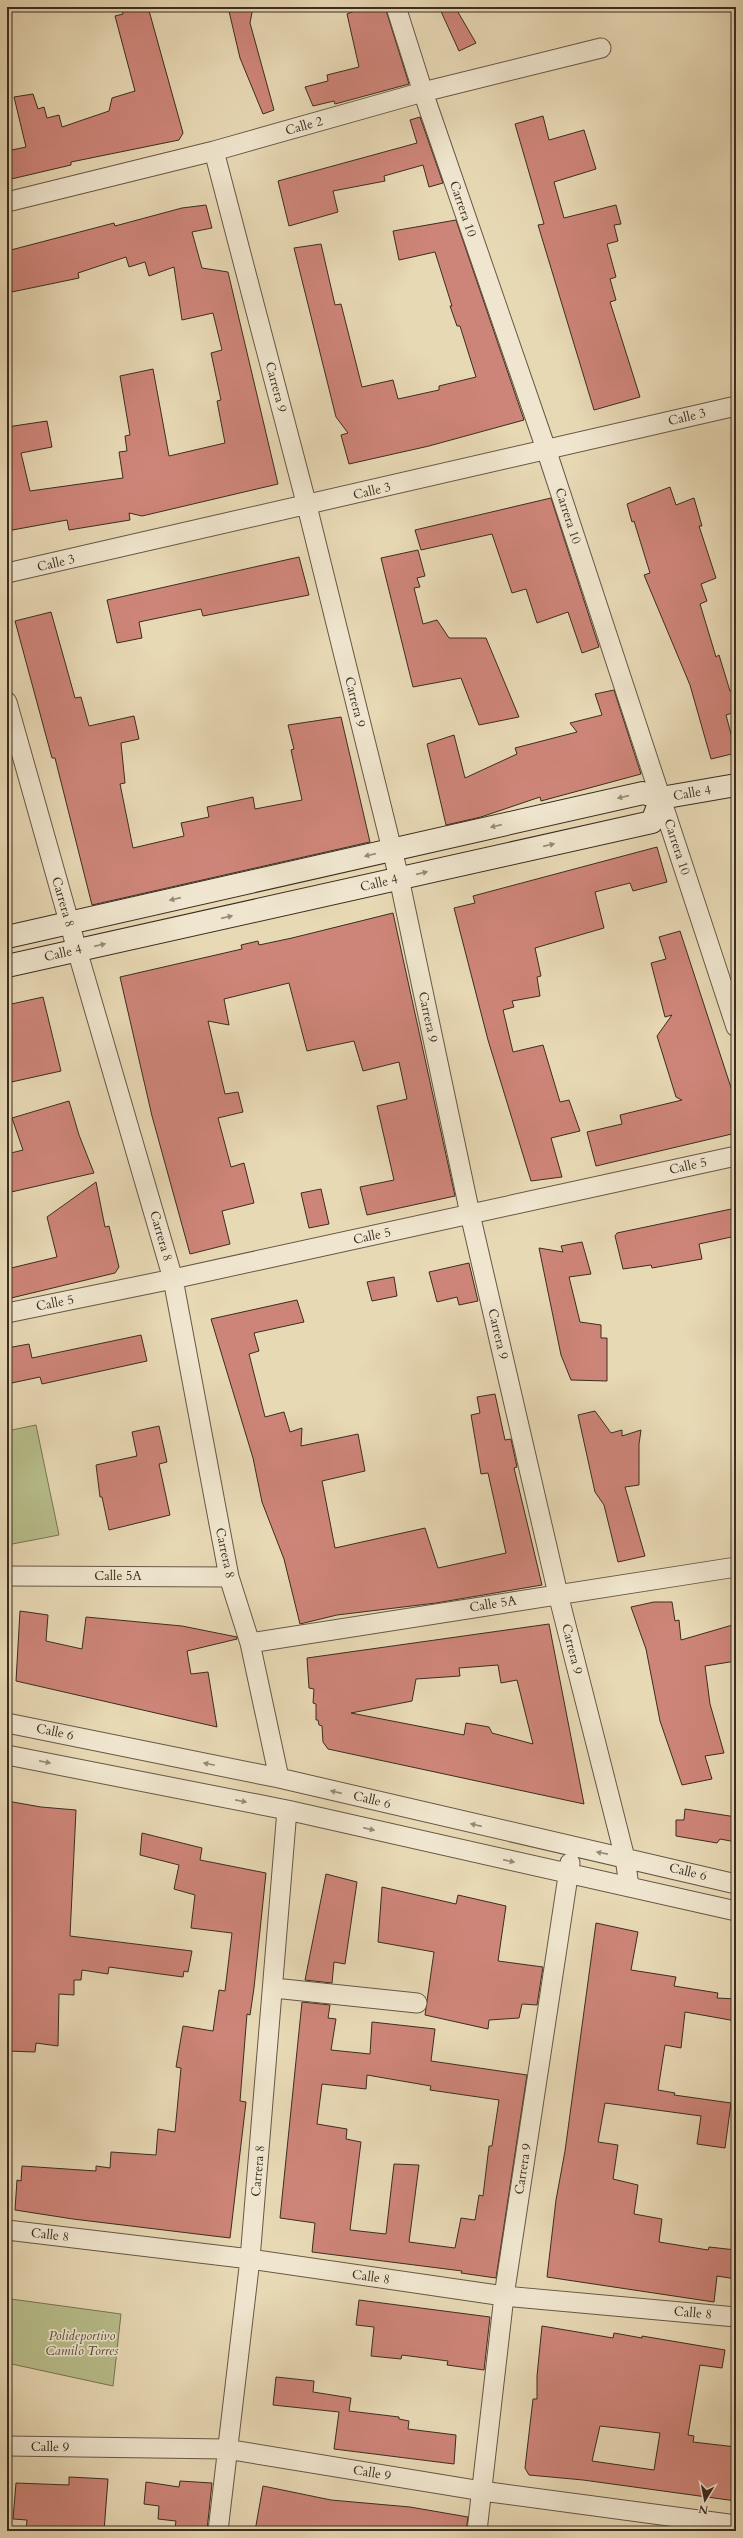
<svg xmlns="http://www.w3.org/2000/svg" width="743" height="2538" viewBox="0 0 743 2538" font-family="Cardo,serif">
<rect width="100%" height="100%" fill="#e8d9b5"/>
<filter id="stains"><feTurbulence type="fractalNoise" baseFrequency=".005" numOctaves="4"/><feColorMatrix values="0 0 0 0 .2 0 0 0 0 .09 0 0 0 0 .02 0 0 0 .5 -.17"/></filter>
<radialGradient id="worn" r=".72"><stop offset=".6" stop-color="#630" stop-opacity="0"/><stop offset="1" stop-color="#630" stop-opacity=".3"/></radialGradient>
<path fill="#b8bf8c" stroke="#797656" d="M 36,1425 L 59,1535 L 7,1545 L 7,1431 Z
M 11,2299 L 121,2314 L 113,2386 L 7,2363 L 7,2324 Z"/>
<path fill="#ce8579" stroke="#3a2d20" fill-rule="evenodd" d="M 121,7 L 148,7 L 183,133 L 179,140 L 71,162 L 71,165 L 7,180 L 7,151 L 26,147 L 14,97 L 33,94 L 38,109 L 44,107 L 47,118 L 59,115 L 62,127 L 109,111 L 112,98 L 135,91 L 115,16 L 123,14 Z
M 228,7 L 253,7 L 250,23 L 274,110 L 263,114 L 240,58 Z
M 364,7 L 385,7 L 409,84 L 335,104 L 334,101 L 313,106 L 305,87 L 328,81 L 327,75 L 359,67 L 347,14 Z
M 439,7 L 455,7 L 476,43 L 459,51 Z
M 543,116 L 549,140 L 584,130 L 596,169 L 554,182 L 564,218 L 616,205 L 621,224 L 614,225 L 618,241 L 607,244 L 616,277 L 610,279 L 616,300 L 610,302 L 640,397 L 594,410 L 538,225 L 544,224 L 515,124 Z
M 420,117 L 443,183 L 429,187 L 423,165 L 384,176 L 385,181 L 333,191 L 338,212 L 289,226 L 278,181 L 417,143 L 410,120 Z
M 206,205 L 212,228 L 192,232 L 202,268 L 228,272 L 278,484 L 142,516 L 129,513 L 130,520 L 69,530 L 67,520 L 7,531 L 7,427 L 47,421 L 52,447 L 21,453 L 30,491 L 123,478 L 119,452 L 127,451 L 125,436 L 130,435 L 120,376 L 153,369 L 169,456 L 225,443 L 217,401 L 221,400 L 211,353 L 222,350 L 213,313 L 182,320 L 174,267 L 149,276 L 145,262 L 129,267 L 126,257 L 78,273 L 79,278 L 7,293 L 7,251 L 114,223 L 115,226 L 182,208 Z
M 456,220 L 524,420 L 429,446 L 349,464 L 341,435 L 348,433 L 336,417 L 294,248 L 321,244 L 335,305 L 341,304 L 362,387 L 393,380 L 398,399 L 439,390 L 439,386 L 476,377 L 460,326 L 457,326 L 450,306 L 452,306 L 435,252 L 399,260 L 393,231 Z
M 670,487 L 676,505 L 694,498 L 702,526 L 699,526 L 716,578 L 701,584 L 707,601 L 700,604 L 716,657 L 719,655 L 730,691 L 736,689 L 736,712 L 726,715 L 736,753 L 711,759 L 690,685 L 644,575 L 650,573 L 634,521 L 632,522 L 627,504 Z
M 551,498 L 599,647 L 582,653 L 568,612 L 537,623 L 526,589 L 512,593 L 492,534 L 421,550 L 415,530 Z
M 418,550 L 425,576 L 417,578 L 420,587 L 414,588 L 423,624 L 437,620 L 449,638 L 486,638 L 519,717 L 479,725 L 461,678 L 413,687 L 381,558 Z
M 299,557 L 309,595 L 203,616 L 201,609 L 139,622 L 142,638 L 117,643 L 107,600 Z
M 51,612 L 75,698 L 81,697 L 89,726 L 134,716 L 139,739 L 121,743 L 125,783 L 120,784 L 133,848 L 184,836 L 181,823 L 209,817 L 207,807 L 253,797 L 255,809 L 302,800 L 291,750 L 294,749 L 288,725 L 341,717 L 370,842 L 92,905 L 55,758 L 52,758 L 15,621 Z
M 614,690 L 641,774 L 541,801 L 540,797 L 481,817 L 446,825 L 427,744 L 454,735 L 465,778 L 517,754 L 515,748 L 577,732 L 570,723 L 602,715 L 595,694 Z
M 657,847 L 667,882 L 633,891 L 630,883 L 595,892 L 604,928 L 535,948 L 541,976 L 537,977 L 540,996 L 512,1001 L 514,1007 L 503,1010 L 513,1052 L 543,1045 L 560,1102 L 569,1100 L 580,1131 L 551,1138 L 562,1177 L 531,1181 L 488,1040 L 454,908 L 475,903 L 473,896 Z
M 393,913 L 455,1196 L 367,1215 L 360,1187 L 394,1180 L 377,1106 L 407,1099 L 399,1062 L 363,1071 L 354,1041 L 307,1051 L 289,983 L 224,999 L 229,1025 L 208,1021 L 225,1094 L 238,1092 L 243,1112 L 218,1118 L 231,1167 L 244,1163 L 254,1203 L 222,1211 L 230,1244 L 190,1254 L 152,1116 L 120,977 L 242,949 L 241,945 L 258,941 L 259,945 L 292,938 Z
M 680,931 L 736,1103 L 736,1133 L 596,1166 L 587,1132 L 622,1124 L 620,1115 L 682,1100 L 676,1097 L 657,1036 L 672,1015 L 665,1017 L 651,963 L 666,959 L 659,937 Z
M 43,997 L 61,1071 L 7,1083 L 7,1005 Z
M 69,1101 L 79,1135 L 94,1173 L 7,1193 L 7,1154 L 23,1150 L 12,1118 Z
M 96,1182 L 105,1227 L 109,1226 L 119,1267 L 115,1273 L 7,1299 L 7,1269 L 57,1257 L 47,1217 Z
M 321,1189 L 329,1224 L 309,1228 L 301,1193 Z
M 736,1208 L 736,1236 L 699,1244 L 702,1259 L 652,1268 L 651,1265 L 623,1269 L 615,1236 L 617,1233 Z
M 582,1242 L 591,1274 L 569,1277 L 580,1322 L 601,1325 L 601,1338 L 607,1338 L 607,1381 L 571,1380 L 561,1355 L 539,1248 L 563,1252 L 561,1246 Z
M 469,1263 L 478,1301 L 459,1305 L 457,1297 L 437,1302 L 429,1272 Z
M 394,1277 L 397,1296 L 372,1301 L 367,1282 Z
M 297,1300 L 304,1322 L 254,1333 L 259,1351 L 249,1354 L 265,1417 L 284,1412 L 290,1432 L 302,1428 L 301,1446 L 358,1434 L 365,1471 L 322,1481 L 335,1548 L 425,1528 L 438,1568 L 506,1553 L 488,1473 L 481,1474 L 471,1415 L 480,1413 L 477,1397 L 495,1394 L 505,1440 L 511,1439 L 517,1467 L 514,1468 L 542,1585 L 436,1603 L 337,1615 L 300,1624 L 284,1559 L 262,1502 L 253,1458 L 211,1319 Z
M 141,1335 L 147,1361 L 42,1384 L 40,1377 L 7,1384 L 7,1348 L 29,1344 L 32,1358 Z
M 595,1411 L 611,1433 L 622,1430 L 622,1436 L 641,1430 L 639,1444 L 639,1485 L 625,1487 L 645,1556 L 618,1562 L 604,1505 L 595,1492 L 578,1415 Z
M 159,1426 L 167,1462 L 159,1464 L 170,1515 L 109,1530 L 102,1497 L 100,1497 L 96,1465 L 137,1456 L 132,1432 Z
M 654,1602 L 672,1602 L 675,1621 L 679,1620 L 681,1640 L 736,1624 L 736,1661 L 705,1666 L 710,1704 L 724,1753 L 705,1756 L 712,1779 L 682,1785 L 660,1721 L 646,1649 L 631,1607 Z
M 20,1611 L 48,1615 L 46,1641 L 82,1649 L 86,1617 L 182,1626 L 237,1637 L 237,1639 L 187,1651 L 191,1674 L 208,1672 L 217,1727 L 16,1681 Z
M 549,1624 L 584,1804 L 328,1749 L 323,1742 L 322,1726 L 319,1725 L 318,1720 L 316,1720 L 316,1704 L 313,1703 L 314,1689 L 309,1688 L 307,1658 ZM 498,1665 L 501,1683 L 517,1680 L 533,1744 L 492,1733 L 489,1727 L 466,1723 L 464,1735 L 351,1713 L 412,1701 L 416,1679 L 460,1676 L 459,1668 Z
M 7,1801 L 41,1807 L 76,1810 L 70,1936 L 192,1951 L 188,1972 L 184,1971 L 183,1977 L 109,1967 L 108,1974 L 82,1970 L 81,1980 L 74,1980 L 74,1995 L 59,1994 L 58,2046 L 36,2043 L 35,2052 L 7,2051 Z
M 685,1809 L 736,1817 L 736,1842 L 720,1839 L 717,1843 L 676,1836 L 676,1820 L 684,1820 Z
M 142,1833 L 202,1848 L 200,1860 L 266,1873 L 254,1988 L 250,2015 L 247,2014 L 240,2101 L 246,2102 L 230,2238 L 73,2219 L 15,2210 L 17,2180 L 21,2181 L 22,2166 L 96,2171 L 96,2166 L 110,2168 L 111,2152 L 156,2155 L 158,2129 L 175,2132 L 181,2068 L 176,2067 L 183,2026 L 213,2031 L 219,1990 L 225,1991 L 232,1933 L 191,1928 L 195,1895 L 174,1889 L 179,1865 L 140,1855 Z
M 326,1874 L 357,1882 L 345,1964 L 334,1962 L 332,1983 L 305,1980 Z
M 382,1887 L 456,1904 L 458,1895 L 506,1906 L 498,1961 L 543,1967 L 537,2005 L 522,2004 L 519,2018 L 489,2020 L 488,2029 L 425,2015 L 434,1952 L 378,1942 Z
M 596,1923 L 638,1932 L 631,1970 L 676,1977 L 674,1986 L 718,1993 L 717,1998 L 736,1999 L 736,2021 L 685,2012 L 681,2048 L 665,2045 L 658,2090 L 675,2093 L 674,2095 L 731,2103 L 725,2148 L 697,2144 L 701,2116 L 605,2103 L 598,2142 L 618,2145 L 613,2179 L 638,2185 L 634,2214 L 662,2219 L 659,2242 L 708,2250 L 709,2247 L 736,2250 L 736,2279 L 717,2276 L 714,2302 L 547,2277 L 556,2200 L 565,2151 Z
M 302,2002 L 330,2005 L 328,2018 L 336,2019 L 331,2050 L 370,2054 L 372,2022 L 435,2029 L 431,2061 L 527,2075 L 496,2278 L 461,2273 L 462,2271 L 312,2252 L 315,2223 L 280,2218 ZM 367,2075 L 431,2086 L 430,2090 L 499,2100 L 492,2146 L 489,2146 L 483,2196 L 479,2195 L 475,2220 L 461,2218 L 455,2248 L 409,2242 L 419,2165 L 394,2164 L 386,2234 L 350,2230 L 361,2142 L 346,2139 L 347,2129 L 317,2124 L 322,2084 L 366,2089 Z
M 359,2300 L 490,2317 L 484,2370 L 447,2365 L 448,2361 L 402,2355 L 401,2359 L 371,2356 L 374,2327 L 356,2325 Z
M 542,2326 L 613,2338 L 614,2333 L 642,2338 L 642,2336 L 725,2350 L 722,2368 L 700,2365 L 688,2435 L 694,2436 L 693,2442 L 736,2447 L 736,2501 L 583,2480 L 529,2475 L 525,2468 L 533,2399 L 537,2399 L 537,2376 ZM 600,2426 L 660,2433 L 654,2470 L 592,2461 Z
M 276,2377 L 314,2381 L 313,2392 L 351,2398 L 349,2411 L 399,2417 L 399,2419 L 409,2421 L 408,2429 L 456,2435 L 454,2464 L 334,2449 L 339,2412 L 273,2405 Z
M 69,2477 L 108,2479 L 104,2531 L 26,2531 L 27,2520 L 13,2519 L 16,2483 L 69,2485 Z
M 180,2481 L 212,2483 L 207,2530 L 175,2528 L 176,2521 L 158,2519 L 159,2506 L 144,2504 L 146,2482 L 179,2487 Z
M 263,2486 L 331,2500 L 410,2507 L 468,2517 L 466,2531 L 436,2531 L 407,2527 L 406,2531 L 255,2531 Z"/>
<g fill="none" stroke-linecap="round" stroke-linejoin="round">
<defs>
<path id="street" d="M 396,7 L 423,92 L 546,449 L 736,1027
M 214,151 L 307,506 L 399,878 L 470,1214 L 558,1594 L 625,1858 L 629,1886
M 7,202 L 214,151 L 423,92 L 601,48
M 7,573 L 736,406
M 7,702 L 77,950 L 173,1279 L 229,1577 L 250,1643 L 279,1778
M 7,1313 L 173,1279 L 736,1156
M 7,1576 L 229,1577
M 250,1643 L 736,1567
M 7,1723 L 279,1778 L 736,1884
M 7,1755 L 287,1810 L 736,1911
M 274,1988 L 417,2003
M 7,2230 L 250,2259 L 504,2296 L 736,2317
M 7,2446 L 226,2449 L 482,2491 L 736,2525
M 218,2531 L 250,2259 L 287,1810
M 477,2531 L 504,2296 L 570,1863"/>
<path id="secondary" d="M 7,937 L 643,793 L 661,798 L 736,785
M 7,966 L 652,822 L 661,798"/>
</defs>
<use href="#street" stroke="#665845" stroke-width="21"/>
<use href="#secondary" stroke="#3a2d20" stroke-width="24"/>
<use href="#street" stroke="#f0e6cf" stroke-width="19"/>
<use href="#secondary" stroke="#f0e6cf" stroke-width="22"/>
</g>
<defs><path id="oneway-solid" d="M-6-.8H1V-3.2L6.5 0L1 3.2V.8H-6Z"/></defs>
<g fill="#958a78">
<use href="#oneway-solid" transform="translate(623 797) rotate(167)"/>
<use href="#oneway-solid" transform="translate(496 826) rotate(167)"/>
<use href="#oneway-solid" transform="translate(549 845) rotate(-13)"/>
<use href="#oneway-solid" transform="translate(370 855) rotate(167)"/>
<use href="#oneway-solid" transform="translate(422 873) rotate(-13)"/>
<use href="#oneway-solid" transform="translate(175 899) rotate(167)"/>
<use href="#oneway-solid" transform="translate(227 917) rotate(-13)"/>
<use href="#oneway-solid" transform="translate(100 945) rotate(-13)"/>
<use href="#oneway-solid" transform="translate(45 1762) rotate(11)"/>
<use href="#oneway-solid" transform="translate(209 1764) rotate(-168)"/>
<use href="#oneway-solid" transform="translate(336 1792) rotate(-167)"/>
<use href="#oneway-solid" transform="translate(241 1801) rotate(11)"/>
<use href="#oneway-solid" transform="translate(476 1825) rotate(-167)"/>
<use href="#oneway-solid" transform="translate(369 1829) rotate(13)"/>
<use href="#oneway-solid" transform="translate(602 1853) rotate(-169)"/>
<use href="#oneway-solid" transform="translate(509 1861) rotate(13)"/>
</g>
<g text-anchor="middle" dominant-baseline="central" stroke-width="3.5" stroke-linejoin="round" paint-order="stroke">
<g font-size="13" fill="#3a2d20" stroke="#f0e6cf">
<text transform="translate(304 126) rotate(-16)">Calle 2</text>
<text transform="translate(463 209) rotate(71)">Carrera 10</text>
<text transform="translate(276 387) rotate(75)">Carrera 9</text>
<text transform="translate(687 417) rotate(-13)">Calle 3</text>
<text transform="translate(372 491) rotate(-13)">Calle 3</text>
<text transform="translate(568 516) rotate(72)">Carrera 10</text>
<text transform="translate(56 563) rotate(-13)">Calle 3</text>
<text transform="translate(355 702) rotate(76)">Carrera 9</text>
<text transform="translate(692 793) rotate(-10)">Calle 4</text>
<text transform="translate(677 847) rotate(72)">Carrera 10</text>
<text transform="translate(379 883) rotate(-13)">Calle 4</text>
<text transform="translate(63 902) rotate(74)">Carrera 8</text>
<text transform="translate(63 953) rotate(-13)">Calle 4</text>
<text transform="translate(428 1017) rotate(78)">Carrera 9</text>
<text transform="translate(688 1166) rotate(-12)">Calle 5</text>
<text transform="translate(161 1236) rotate(74)">Carrera 8</text>
<text transform="translate(372 1236) rotate(-12)">Calle 5</text>
<text transform="translate(55 1303) rotate(-11)">Calle 5</text>
<text transform="translate(498 1334) rotate(77)">Carrera 9</text>
<text transform="translate(225 1553) rotate(78)">Carrera 8</text>
<text x="118" y="1576">Calle 5A</text>
<text transform="translate(493 1604) rotate(-9)">Calle 5A</text>
<text transform="translate(572 1649) rotate(76)">Carrera 9</text>
<text transform="translate(55 1732) rotate(12)">Calle 6</text>
<text transform="translate(372 1800) rotate(13)">Calle 6</text>
<text transform="translate(688 1872) rotate(13)">Calle 6</text>
<text transform="translate(523 2169) rotate(-81)">Carrera 9</text>
<text transform="translate(258 2171) rotate(-85)">Carrera 8</text>
<text transform="translate(50 2235) rotate(7)">Calle 8</text>
<text transform="translate(371 2277) rotate(8)">Calle 8</text>
<text transform="translate(693 2313) rotate(5)">Calle 8</text>
<text transform="translate(50 2447) rotate(1)">Calle 9</text>
<text transform="translate(372 2473) rotate(9)">Calle 9</text>
</g>
<g font-size="13" font-style="italic" fill="#534a36" stroke="#f0e6cf">
<text x="82" y="2336">Polideportivo<tspan x="82" dy="15">Camilo Torres</tspan></text>
</g>
</g>
<rect width="743" height="2538" fill="none" stroke="#e8d9b5" stroke-width="24"/>
<rect x="8" y="8" width="727" height="2522" fill="none" stroke="#3a2d20" stroke-width="2"/>
<rect x="12" y="12" width="719" height="2514" fill="none" stroke="#3a2d20"/>
<g transform="translate(705 2500) rotate(190)" stroke="#f0e6cf" stroke-width="3" paint-order="stroke">
<path d="M0-3L7 15L0 10L-7 15Z" fill="#3a2d20"/>
<text y="-6" font-size="11" font-weight="bold" text-anchor="middle" fill="#3a2d20">N</text>
</g>
<rect width="100%" height="100%" filter="url(#stains)"/>
<rect width="100%" height="100%" fill="url(#worn)"/>
</svg>
